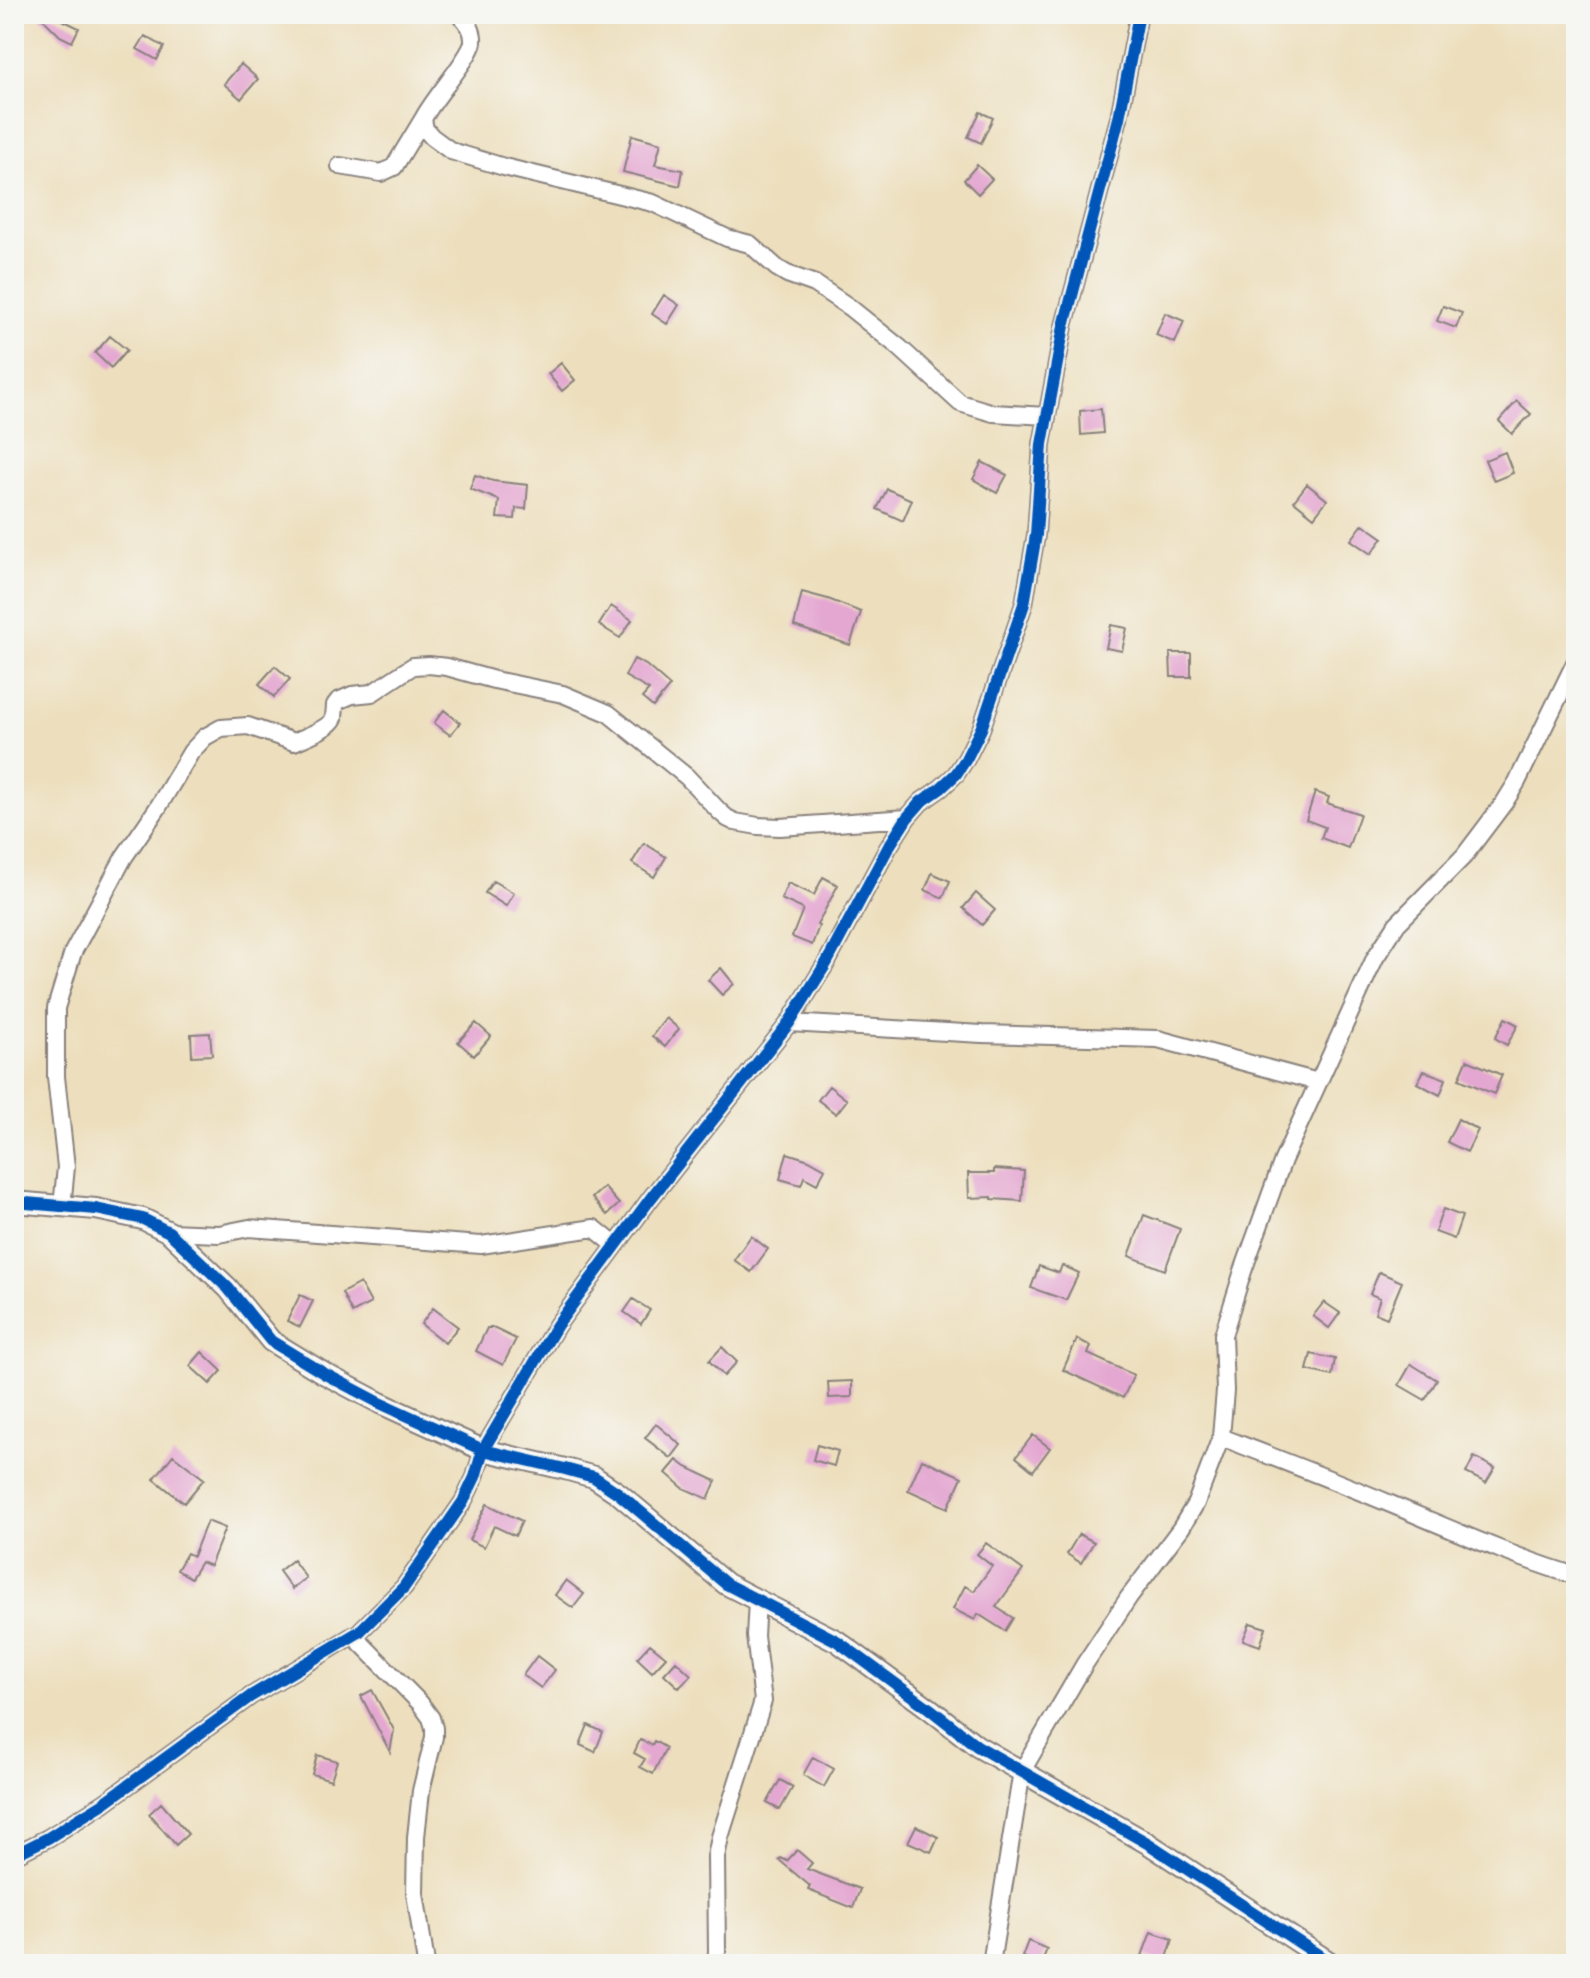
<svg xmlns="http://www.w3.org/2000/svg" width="1590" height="1978" viewBox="0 0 1590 1978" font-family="'IM FELL Great Primer',serif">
<rect width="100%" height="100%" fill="#f6f6f2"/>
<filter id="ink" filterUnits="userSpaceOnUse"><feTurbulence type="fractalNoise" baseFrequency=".0125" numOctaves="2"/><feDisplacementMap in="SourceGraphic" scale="16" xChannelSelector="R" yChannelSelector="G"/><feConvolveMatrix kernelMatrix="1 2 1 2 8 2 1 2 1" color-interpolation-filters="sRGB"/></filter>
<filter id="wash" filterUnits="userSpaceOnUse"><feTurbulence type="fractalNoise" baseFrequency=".006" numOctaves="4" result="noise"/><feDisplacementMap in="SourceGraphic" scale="32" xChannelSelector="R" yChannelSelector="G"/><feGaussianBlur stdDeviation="1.8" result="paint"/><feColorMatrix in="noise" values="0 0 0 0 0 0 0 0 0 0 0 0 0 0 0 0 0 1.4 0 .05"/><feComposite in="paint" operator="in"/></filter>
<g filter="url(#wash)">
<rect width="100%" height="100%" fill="#eddfbd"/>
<g id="blocks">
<path fill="#e4a7d1" d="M 38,14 L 50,14 L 79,28 L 72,42 L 60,36 Z
M 145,36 L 164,47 L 157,60 L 137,49 Z
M 241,64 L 258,79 L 241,99 L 224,84 Z
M 980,112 L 993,118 L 981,143 L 968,137 Z
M 632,135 L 661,143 L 655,165 L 683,170 L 680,186 L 623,172 Z
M 977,165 L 992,179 L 978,194 L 964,180 Z
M 664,295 L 679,305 L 667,324 L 652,314 Z
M 1443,306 L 1462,313 L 1456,328 L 1437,321 Z
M 1165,313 L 1184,321 L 1175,343 L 1156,335 Z
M 110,336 L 127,350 L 111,368 L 95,353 Z
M 561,363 L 575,380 L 562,391 L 548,374 Z
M 1517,401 L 1531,414 L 1512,434 L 1499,421 Z
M 1101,409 L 1103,433 L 1081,435 L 1080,411 Z
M 1505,452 L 1513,473 L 1494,481 L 1485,460 Z
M 982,462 L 1007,475 L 997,493 L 973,479 Z
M 475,475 L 493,481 L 528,485 L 526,509 L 516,508 L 515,519 L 497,518 L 499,500 L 470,489 Z
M 1307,484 L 1327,500 L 1314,517 L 1294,501 Z
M 887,489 L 912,500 L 903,521 L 877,509 Z
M 1363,524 L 1383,538 L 1371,554 L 1351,540 Z
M 802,592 L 828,599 L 861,612 L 850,645 L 794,626 Z
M 611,606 L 632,620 L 620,638 L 599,625 Z
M 1111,625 L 1127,628 L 1122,651 L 1106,648 Z
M 1170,653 L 1191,653 L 1191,677 L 1171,677 Z
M 634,659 L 646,665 L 670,686 L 653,707 L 642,698 L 649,690 L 625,676 Z
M 275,666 L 290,679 L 274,697 L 259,684 Z
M 444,710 L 460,723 L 450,735 L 434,723 Z
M 1315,792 L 1329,797 L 1327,803 L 1360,814 L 1348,848 L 1321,838 L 1325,827 L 1306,820 Z
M 644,843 L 666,857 L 654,877 L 632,863 Z
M 932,873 L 950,881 L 943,898 L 925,890 Z
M 823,877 L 838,885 L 817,925 L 819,926 L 812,945 L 792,937 L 803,909 L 781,899 L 788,883 L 814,895 Z
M 493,881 L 514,893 L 506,906 L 485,893 Z
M 976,893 L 995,910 L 982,925 L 963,908 Z
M 721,968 L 734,984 L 722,995 L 708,980 Z
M 666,1018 L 679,1029 L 665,1047 L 652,1036 Z
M 1505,1018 L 1518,1025 L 1507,1045 L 1495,1038 Z
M 476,1023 L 491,1036 L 474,1056 L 458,1042 Z
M 210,1033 L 212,1055 L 192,1056 L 191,1034 Z
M 1467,1060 L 1502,1075 L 1494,1094 L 1459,1079 Z
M 1424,1071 L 1446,1079 L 1440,1095 L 1417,1083 Z
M 829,1086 L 847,1100 L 836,1114 L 818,1100 Z
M 1458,1119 L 1478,1130 L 1467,1152 L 1447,1142 Z
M 787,1153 L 809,1160 L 825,1169 L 817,1184 L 804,1177 L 801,1185 L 780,1179 Z
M 994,1169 L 1024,1171 L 1022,1201 L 992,1199 L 992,1197 L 969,1198 L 968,1173 L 994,1173 Z
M 604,1187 L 619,1204 L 607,1215 L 592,1198 Z
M 1443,1209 L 1462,1216 L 1454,1239 L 1435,1232 Z
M 1144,1215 L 1180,1229 L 1165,1270 L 1129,1256 Z
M 751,1236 L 768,1249 L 751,1272 L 734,1260 Z
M 1062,1265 L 1079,1273 L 1066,1300 L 1031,1288 L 1039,1266 L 1059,1273 Z
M 1379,1272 L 1402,1282 L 1387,1318 L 1375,1313 L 1380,1298 L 1370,1294 Z
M 360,1283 L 371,1303 L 352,1313 L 342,1293 Z
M 300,1295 L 313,1301 L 300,1327 L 287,1321 Z
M 633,1299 L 650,1310 L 641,1324 L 624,1312 Z
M 1324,1302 L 1340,1313 L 1329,1328 L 1313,1316 Z
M 433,1308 L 458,1327 L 445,1343 L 421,1324 Z
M 487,1328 L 493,1328 L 516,1339 L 503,1365 L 476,1351 Z
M 1077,1339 L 1091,1346 L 1088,1354 L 1134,1375 L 1123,1398 L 1063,1370 Z
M 722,1347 L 737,1362 L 724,1376 L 709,1361 Z
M 202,1352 L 222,1371 L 210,1384 L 190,1366 Z
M 1311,1354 L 1335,1359 L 1332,1376 L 1307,1370 Z
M 1411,1364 L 1437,1380 L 1425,1400 L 1399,1385 Z
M 852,1381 L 852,1397 L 829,1398 L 828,1382 Z
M 656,1424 L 681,1445 L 671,1458 L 645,1438 Z
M 1033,1435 L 1050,1448 L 1033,1471 L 1016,1457 Z
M 817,1445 L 838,1451 L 834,1466 L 813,1460 Z
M 173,1455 L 204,1479 L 184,1503 L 154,1479 Z
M 1474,1457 L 1495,1468 L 1486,1483 L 1466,1473 Z
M 922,1459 L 962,1477 L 948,1508 L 908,1490 Z
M 677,1460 L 686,1467 L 716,1481 L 708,1499 L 683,1488 L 666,1473 Z
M 487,1504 L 522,1521 L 515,1536 L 494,1526 L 484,1547 L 469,1540 Z
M 207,1521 L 225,1528 L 210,1566 L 201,1562 L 191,1578 L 177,1570 L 187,1553 L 193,1556 Z
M 1079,1534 L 1094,1542 L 1081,1563 L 1067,1554 Z
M 986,1543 L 1023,1570 L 996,1607 L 1013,1618 L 1005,1631 L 978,1614 L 975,1620 L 953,1609 L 965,1586 L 974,1591 L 992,1566 L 977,1554 Z
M 293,1560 L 306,1578 L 292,1589 L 279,1571 Z
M 566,1580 L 584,1594 L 573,1608 L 555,1595 Z
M 1250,1623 L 1266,1628 L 1260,1646 L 1243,1640 Z
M 650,1644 L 666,1657 L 652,1672 L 637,1658 Z
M 537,1656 L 555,1670 L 541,1688 L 523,1675 Z
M 676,1661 L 691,1675 L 679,1688 L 664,1674 Z
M 372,1690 L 394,1730 L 390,1752 L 361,1696 Z
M 588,1725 L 603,1732 L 595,1752 L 580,1745 Z
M 640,1740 L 652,1745 L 654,1741 L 666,1748 L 653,1774 L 640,1767 L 645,1759 L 634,1753 Z
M 317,1755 L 337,1761 L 331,1780 L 312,1774 Z
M 813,1757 L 834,1769 L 824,1787 L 803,1775 Z
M 780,1780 L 793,1787 L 780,1810 L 767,1803 Z
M 161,1803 L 188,1834 L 176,1845 L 149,1814 Z
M 916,1826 L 938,1837 L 931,1852 L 908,1842 Z
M 797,1850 L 812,1863 L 807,1869 L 860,1889 L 853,1908 L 808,1890 L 810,1886 L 779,1860 L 781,1858 L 787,1861 Z
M 1151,1932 L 1173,1939 L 1165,1964 L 1142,1956 Z
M 1028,1941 L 1047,1949 L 1041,1964 L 1022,1957 Z"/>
</g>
</g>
<g filter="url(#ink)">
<use href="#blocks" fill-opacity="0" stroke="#88807c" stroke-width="2"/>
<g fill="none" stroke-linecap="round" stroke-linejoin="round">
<defs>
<path id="minor" d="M 459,14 C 467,21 474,30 473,42 C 471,57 432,100 423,119 L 425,129 L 432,137 L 451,151 L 504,167 L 653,203 L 727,238 L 750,244 L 777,268 L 787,274 L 815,284 L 849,307 L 900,348 L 960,403 L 993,413 L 1047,416
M 340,166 L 381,173 L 394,167 L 423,119
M 789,1023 L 982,1034 L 1158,1039 L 1318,1082
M 62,1207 L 66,1167 L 56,1077 L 56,1008 L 73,952 L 124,857 L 157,809 L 191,752 L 205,737 L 221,728 L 248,726 L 294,742 C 303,738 330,728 334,718 C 334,717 335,706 335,705 L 338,701 L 352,695 L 372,693 L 413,666 L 429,665 L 447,667 L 494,680 L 563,694 L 608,713 L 687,777 L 719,811 L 727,818 L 735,822 L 758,826 L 780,827 L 907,818
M 169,1232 L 219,1234 L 249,1228 L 481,1245 L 594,1228 L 615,1245
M 1221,1437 C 1278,1459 1336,1481 1393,1505 C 1453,1530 1513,1557 1576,1576
M 353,1635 L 420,1703 L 431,1718 L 434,1728 L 434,1737 L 421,1791 L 416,1837 L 415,1893 L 426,1964
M 14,1855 L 48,1838 L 104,1803 L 251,1696 L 359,1632 L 404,1587 L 463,1502 L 475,1477 L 483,1450 L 557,1325 L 651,1198 L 789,1023 L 827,962 L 888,848 L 907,818 L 921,802 L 941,788 L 956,774 L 966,759 L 981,729 L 1024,604 L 1036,535 L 1042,444 L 1064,326 L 1119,118 L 1139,14
M 715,1964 L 717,1952 L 716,1857 L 720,1837 L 763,1701 L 755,1636 L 757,1601
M 991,1964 L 1022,1771 L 1084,1665 L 1129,1597 L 1181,1528 L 1196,1503 L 1221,1437 L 1225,1391 L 1223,1335 L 1243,1271 L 1283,1160 L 1375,958 L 1397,924 L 1464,856 L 1504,803 L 1517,782 L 1576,661"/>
<path id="tertiary" d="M 14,1202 L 96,1209 L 143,1219 L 169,1232 L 228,1288 L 271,1341 L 325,1374 L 380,1403 L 483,1450 L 565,1469 L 594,1477 L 618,1493 L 726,1584 L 837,1641 L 930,1709 L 977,1746 L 1149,1844 L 1332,1964"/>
</defs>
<use href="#minor" stroke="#88807c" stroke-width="20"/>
<use href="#tertiary" stroke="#88807c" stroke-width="24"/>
<use href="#minor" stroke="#fff" stroke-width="16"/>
<use href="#tertiary" stroke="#fff" stroke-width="20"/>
<defs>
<path id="cycleway" d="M 14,1202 L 96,1209 L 143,1219 L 169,1232 L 228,1288 L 271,1341 L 325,1374 L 380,1403 L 483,1450 L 565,1469 L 594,1477 L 618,1493 L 726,1584 L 837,1641 L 930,1709 L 977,1746 L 1149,1844 L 1332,1964
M 14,1855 L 48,1838 L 104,1803 L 251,1696 L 359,1632 L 404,1587 L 463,1502 L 475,1477 L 483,1450 L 557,1325 L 651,1198 L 789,1023 L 827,962 L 888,848 L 907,818 L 921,802 L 941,788 L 956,774 L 966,759 L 981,729 L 1024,604 L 1036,535 L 1042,444 L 1064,326 L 1119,118 L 1139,14"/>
</defs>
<use href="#cycleway" stroke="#f6f6f2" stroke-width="17"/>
<use href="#cycleway" stroke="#0057b8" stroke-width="12"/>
</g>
</g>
<rect width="1590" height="1978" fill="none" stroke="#f6f6f2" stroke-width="48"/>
</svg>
